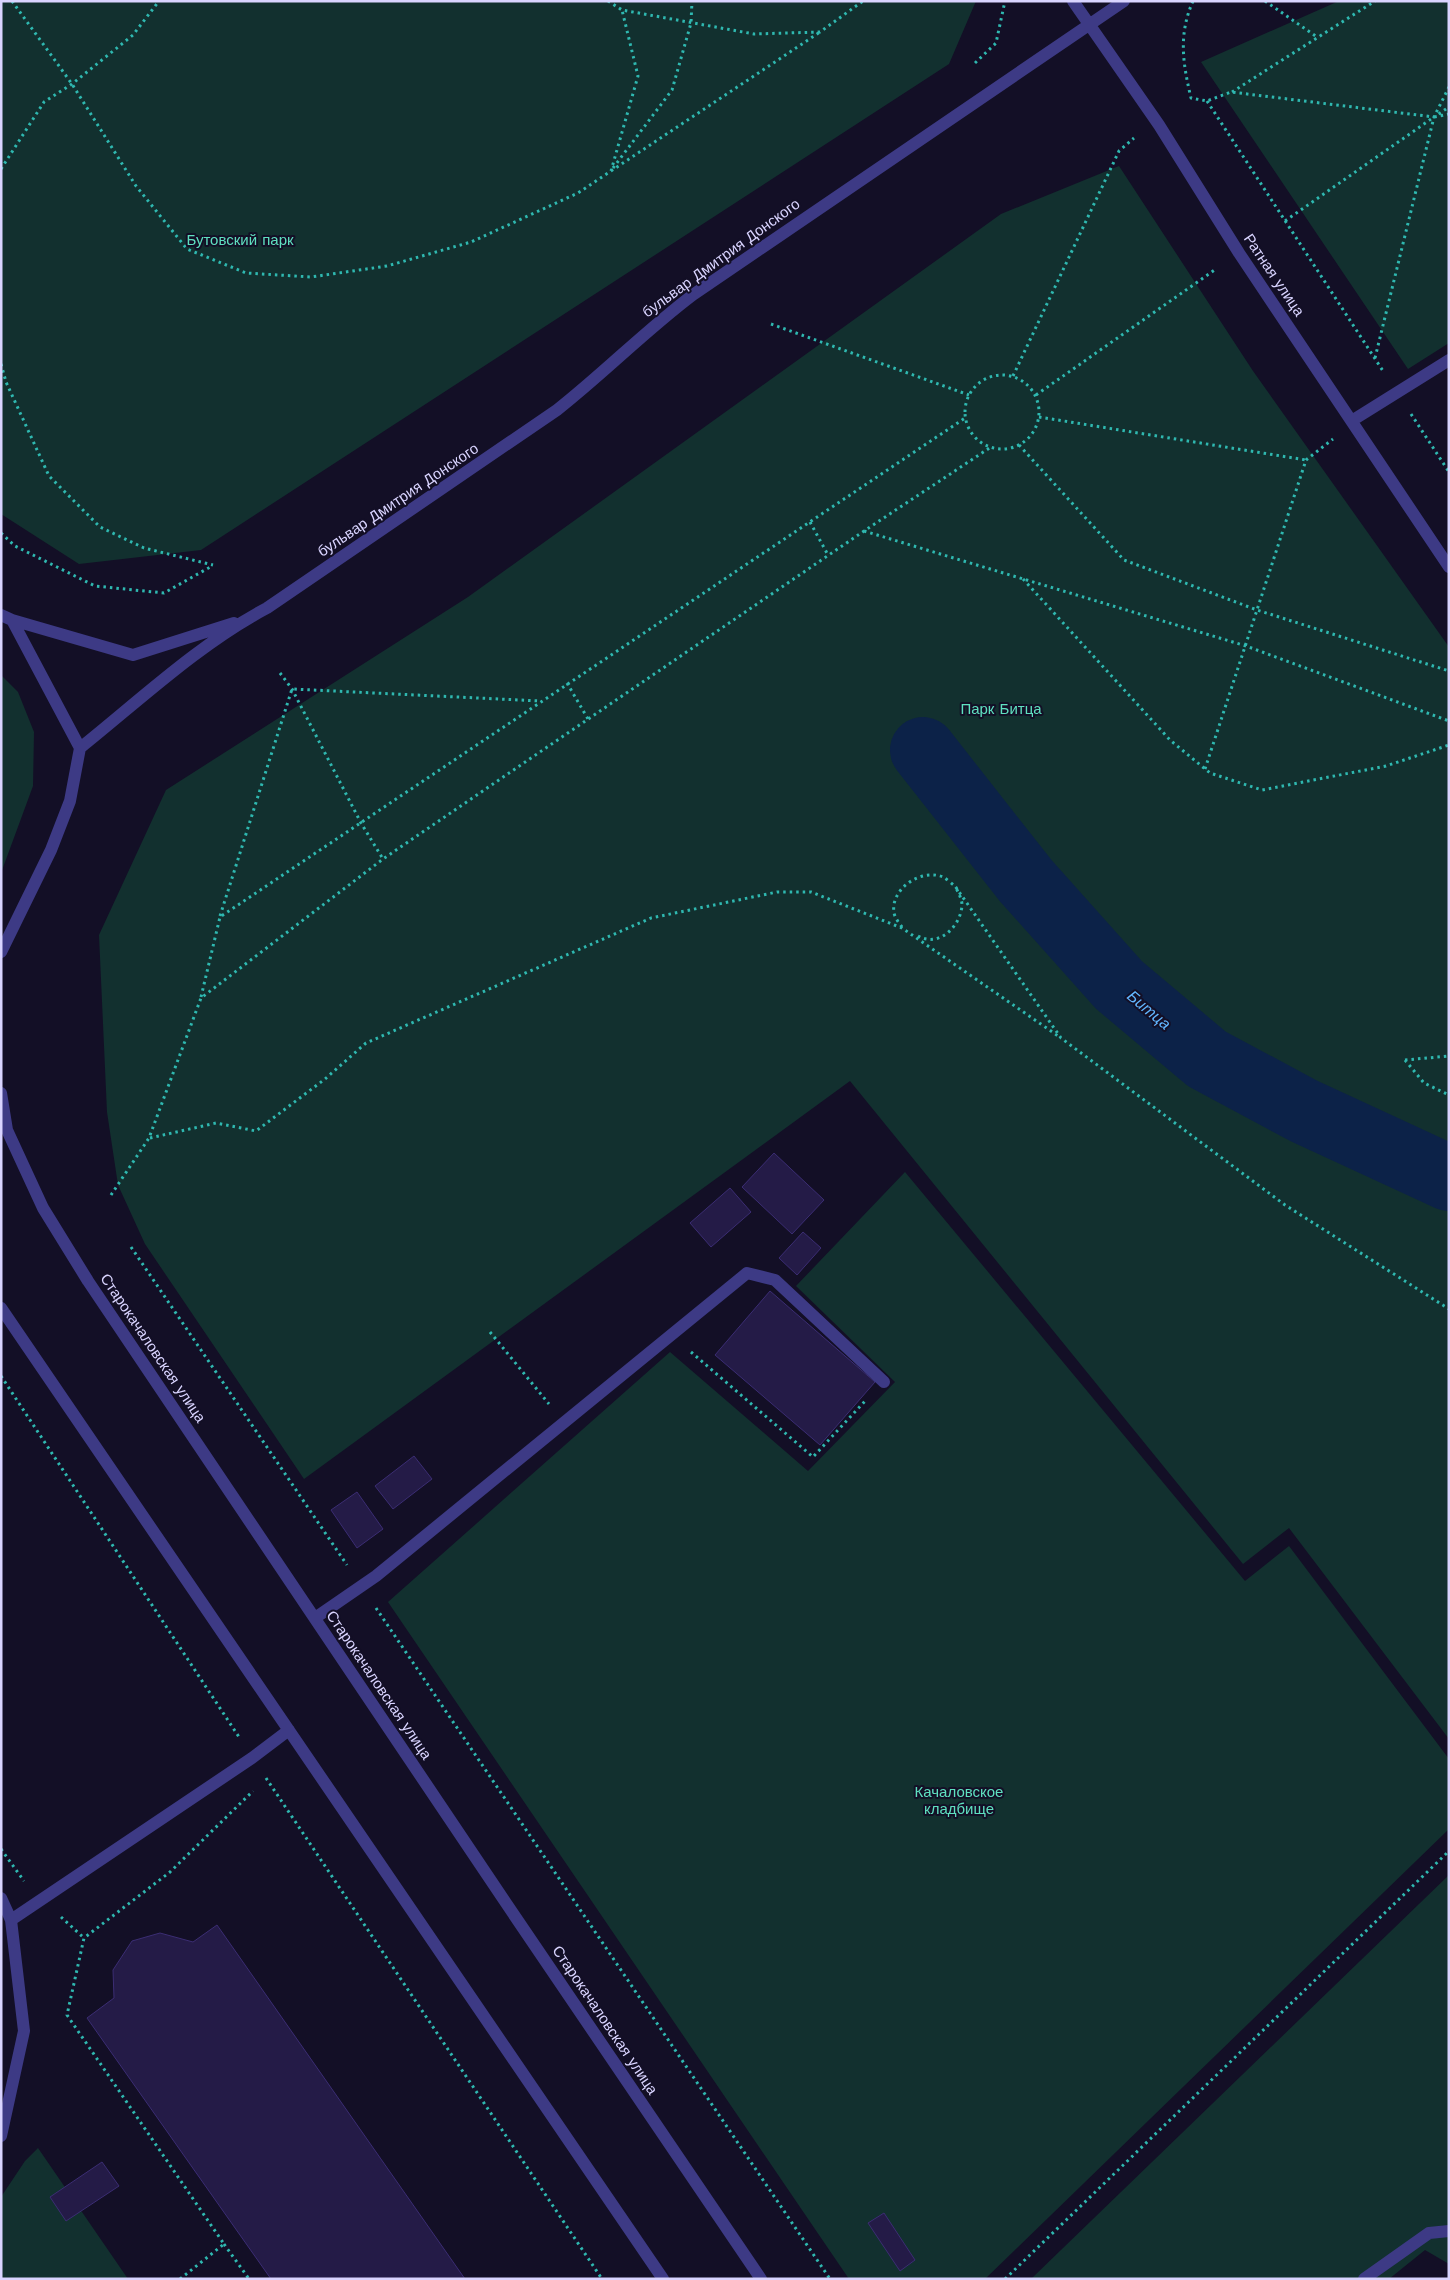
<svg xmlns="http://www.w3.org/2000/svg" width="1450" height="2280" viewBox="0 0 1450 2280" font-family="'Work Sans',sans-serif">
<rect width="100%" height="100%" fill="#130f26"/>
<path fill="#12302f" d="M 1,1 L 976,1 L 949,64 L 201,550 L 79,564 L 1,514 Z
M 1339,1 L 1449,1 L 1449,343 L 1408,369 L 1201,62 Z
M 1119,166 L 1253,371 L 1449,647 L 1449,1739 L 1289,1528 L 1243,1564 L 850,1081 L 304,1479 L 145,1244 L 118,1185 L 107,1112 L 99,935 L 166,790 L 468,597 L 1001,214 Z
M 1,675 L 18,692 L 34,732 L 33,786 L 1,873 Z
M 905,1172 L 1245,1581 L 1289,1546 L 1449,1759 L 1449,1829 L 985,2279 L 849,2279 L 388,1602 L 670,1352 L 808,1471 L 895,1382 L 796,1286 Z
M 1449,1875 L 1449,2264 L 1425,2250 L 1389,2279 L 1031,2279 Z
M 38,2148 L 128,2279 L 1,2279 L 1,2197 L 25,2161 Z"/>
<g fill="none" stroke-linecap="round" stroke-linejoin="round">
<path stroke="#0c2248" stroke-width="66" d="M 923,750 L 1026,881 L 1119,985 L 1207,1059 L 1304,1111 L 1449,1178"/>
</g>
<path fill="#241b47" stroke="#3b2d73" d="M 774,1153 L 824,1200 L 792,1234 L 742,1187 Z
M 730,1188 L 751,1212 L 711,1247 L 690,1223 Z
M 803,1232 L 821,1248 L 797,1275 L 779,1258 Z
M 770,1291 L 875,1382 L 820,1445 L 715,1355 Z
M 414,1456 L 432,1479 L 393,1509 L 375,1486 Z
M 357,1492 L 383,1529 L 357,1548 L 331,1510 Z
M 217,1925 L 465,2279 L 271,2279 L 87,2018 L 114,1998 L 113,1970 L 132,1941 L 160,1933 L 193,1942 Z
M 102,2162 L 119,2186 L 66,2221 L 50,2197 Z
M 884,2213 L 915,2260 L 900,2271 L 868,2223 Z"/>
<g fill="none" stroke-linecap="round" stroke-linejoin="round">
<path stroke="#2fb8b0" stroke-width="3" stroke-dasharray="2.5 4" stroke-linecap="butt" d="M 12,1 L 72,84 L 136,186 L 187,249 L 246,273 L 311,277 L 387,266 L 471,242 L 578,193 L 611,171 L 638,76 L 622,10
M 608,1 L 622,10 L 754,34 L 820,32 L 863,1
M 1193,1 C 1178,35 1183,64 1191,98 L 1207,101 L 1231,92 L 1434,117 L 1449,107
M 1265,1 L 1317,37
M 975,63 L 996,43 L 1005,1
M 1232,92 L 1375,1
M 1207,101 L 1383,371
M 613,168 L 672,90 L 691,23 L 692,1
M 1,169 L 44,102 L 72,84 L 133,35 L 159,1
M 611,171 L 820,32
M 1285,221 L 1434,117 L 1449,114
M 771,324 L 969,395
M 1375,358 L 1434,117 L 1449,87
M 1,364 L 6,382 L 49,476 L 100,527 L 144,548 L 213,565
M965 412a37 37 0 1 1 74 0a37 37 0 1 1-74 0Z
M 1013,376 L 1119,151 L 1134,138
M 1036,395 L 1216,269
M 1411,414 L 1449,472
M 1039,417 L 1306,460
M 1019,445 L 1124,560 L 1257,610 L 1449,671
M 810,522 L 828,555
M 864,531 L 1246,646 L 1449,721
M 1,533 L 15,546 L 95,586 L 164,593 L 212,566
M 1023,579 L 1170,740 L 1210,773 L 1262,790 L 1386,766 L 1449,745
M 280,673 L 292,689 L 361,823 L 383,859
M 567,683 L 588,719
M 1205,769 L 1306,460 L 1333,439
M 220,916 L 292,689 L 540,701
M 902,927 C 899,923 895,918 894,913 C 890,889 921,868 943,877 C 947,879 952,884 955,886 L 1061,1038 L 1285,1205 L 1449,1309
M 918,936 C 939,948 961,926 962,905 C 962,899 958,892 955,886
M 201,997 L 220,917 L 965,418
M 1405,1060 L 1424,1083 L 1449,1095
M 1405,1060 L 1449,1056
M 150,1138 L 216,1123 L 256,1131 L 325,1079 L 366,1043 L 651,918 L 777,892 L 811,892 L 902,928 L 1061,1038
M 111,1195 L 149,1138 L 201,998 L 383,859 L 864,531 L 991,447
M 131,1247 L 347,1565
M 490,1332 L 549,1404
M 691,1352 L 813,1457 L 866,1400
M 1,1376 L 239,1737
M 376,1608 L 830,2279
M 266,1778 L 602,2279
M 1,1849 L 24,1881
M 61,1917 L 84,1938
M 224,2244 L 249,2279
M 180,2279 L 224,2244 L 67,2015 L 84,1938 L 170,1872 L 253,1791
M 1005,2279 L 1449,1851"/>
<path stroke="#3d3a85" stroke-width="12" d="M 1073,1 L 1159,125 L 1239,253 L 1449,567
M 1353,420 L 1449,360
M 1,615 L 12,620 L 133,655 L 234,623
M 80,748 C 140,700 199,644 267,608 L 557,410 C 604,373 646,330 694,294 L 1124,1
M 1,952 L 51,850 L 70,801 L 80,748 L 12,620
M 1,1093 L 7,1130 L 43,1208 L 88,1281 L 506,1903 L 761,2279
M 1,1308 L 663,2279
M 315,1618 L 376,1576 L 747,1273 L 775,1280 L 884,1382
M 1,1898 L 11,1920 L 24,2031 L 1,2136
M 11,1920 L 252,1758 L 289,1730
M 1364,2279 L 1429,2233 L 1449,2231"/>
</g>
<g text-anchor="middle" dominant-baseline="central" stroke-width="4" stroke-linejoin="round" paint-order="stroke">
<g font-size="15" fill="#5fe0c0" stroke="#130f26">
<text x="240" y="240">Бутовский парк</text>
<text x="1001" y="709">Парк Битца</text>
<text x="959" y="1792">Качаловское<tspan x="959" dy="17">кладбище</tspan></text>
</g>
<g font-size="15" fill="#d9d4ff" stroke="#130f26">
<text transform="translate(721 258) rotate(-36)">бульвар Дмитрия Донского</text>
<text transform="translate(1274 275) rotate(56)">Ратная улица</text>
<text transform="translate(398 500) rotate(-34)">бульвар Дмитрия Донского</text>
<text transform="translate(153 1348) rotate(56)">Старокачаловская улица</text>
<text transform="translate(379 1685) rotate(56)">Старокачаловская улица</text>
<text transform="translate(605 2020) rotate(56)">Старокачаловская улица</text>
</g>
<g font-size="16" font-style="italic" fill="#62b6ff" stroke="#130f26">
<text transform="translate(1149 1010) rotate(40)">Битца</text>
</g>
</g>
<rect width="1450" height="2280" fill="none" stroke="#d9d4ff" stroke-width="5"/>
</svg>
